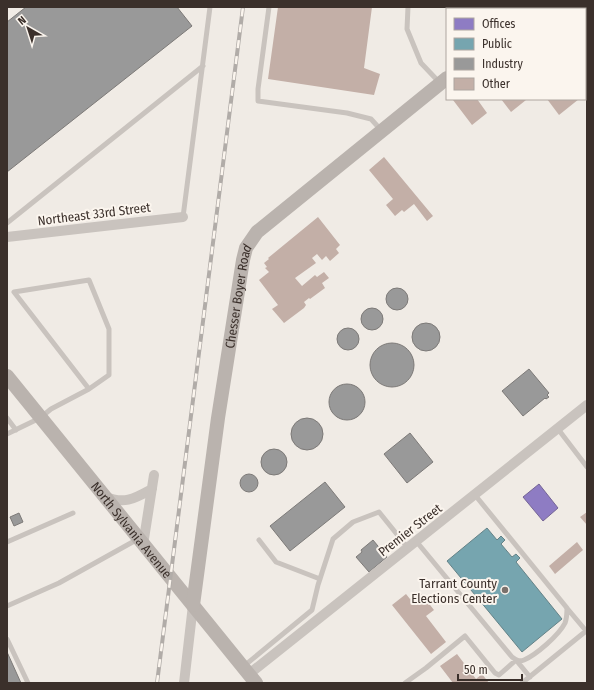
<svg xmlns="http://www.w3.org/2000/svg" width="594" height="690" viewBox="0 0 594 690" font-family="'Fira Sans Condensed',sans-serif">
<rect width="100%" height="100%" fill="#f0ebe5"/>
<path fill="#8e7cc3" stroke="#756595" d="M 539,484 L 558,508 L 543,521 L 523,497 Z"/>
<path fill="#76a5af" stroke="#648287" d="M 487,528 L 497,540 L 501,536 L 505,540 L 501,544 L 512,557 L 516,554 L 520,558 L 516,562 L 562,619 L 522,652 L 447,561 Z"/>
<path fill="#999" stroke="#7d7a78" d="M 26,7 L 177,7 L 192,26 L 7,172 L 7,22 Z
M386 299a11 11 0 1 1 22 0a11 11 0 1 1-22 0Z
M361 319a11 11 0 1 1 22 0a11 11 0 1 1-22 0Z
M412 337a14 14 0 1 1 28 0a14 14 0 1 1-28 0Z
M337 339a11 11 0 1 1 22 0a11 11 0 1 1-22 0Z
M370 365a22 22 0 1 1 44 0a22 22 0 1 1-44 0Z
M 529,369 L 549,393 L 547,395 L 549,397 L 546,399 L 545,398 L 523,416 L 502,391 Z
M329 402a18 18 0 1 1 36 0a18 18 0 1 1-36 0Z
M291 434a16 16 0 1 1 32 0a16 16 0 1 1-32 0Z
M 410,433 L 433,462 L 407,483 L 384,454 Z
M261 462a13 13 0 1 1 26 0a13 13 0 1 1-26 0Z
M240 483a9 9 0 1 1 18 0a9 9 0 1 1-18 0Z
M 325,482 L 345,507 L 290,551 L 270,526 Z
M 19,513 L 23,522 L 14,526 L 10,517 Z
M 373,540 L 387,557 L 369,572 L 356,557 L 362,552 L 361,550 Z
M 7,652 L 21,683 L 7,683 Z"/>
<path fill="#c3afa7" d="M 278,7 L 372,7 L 364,68 L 380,74 L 374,95 L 268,79 Z
M 585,35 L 587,37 L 587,92 L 585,94 Z
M 454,99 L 477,99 L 487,113 L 472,125 L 453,100 Z
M 501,99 L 526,99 L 526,100 L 511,112 Z
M 547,99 L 579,99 L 559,115 Z
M 384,157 L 433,216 L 427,221 L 414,204 L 404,212 L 402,210 L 395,216 L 386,205 L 393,199 L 369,170 Z
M 318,217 L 340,245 L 336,249 L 339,253 L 330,261 L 326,256 L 322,260 L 317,254 L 312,258 L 316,263 L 295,278 L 302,286 L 315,275 L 317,277 L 324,272 L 329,278 L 322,283 L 325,288 L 310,299 L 309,298 L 304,302 L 306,305 L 304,308 L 284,323 L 272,309 L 278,305 L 259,280 L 269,272 L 265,268 L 267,267 L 264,263 L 269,259 L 268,258 Z
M 587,512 L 587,525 L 580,517 Z
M 577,542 L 583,550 L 555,574 L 549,566 Z
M 419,591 L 434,610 L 426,616 L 446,642 L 431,654 L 392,605 L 406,594 L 410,599 Z
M 457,654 L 476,679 L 482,674 L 489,683 L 453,683 L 440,666 Z"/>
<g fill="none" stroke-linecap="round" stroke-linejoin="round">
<path stroke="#c9c3be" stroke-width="5" d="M 269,7 L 258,89 L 258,101 L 347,113 L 371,119 L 381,130
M 408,7 L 407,29 L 421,63 L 440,83
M 512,7 L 513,9
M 183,217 L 210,7
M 7,223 L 203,66
M 7,418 L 16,430
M 558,429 L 587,467
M 7,434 L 40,418 L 51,409 L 89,389 L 14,292 L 89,280 L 109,329 L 109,375 L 89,389
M 259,540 L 276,562 L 320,579
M 416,541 L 512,657 C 516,660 519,662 524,660 C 536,655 559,635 565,623 C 567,618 567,613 567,608 L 475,495
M 7,542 L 73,513
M 7,606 L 59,583 L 138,539
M 566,607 L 587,632
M 7,639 L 28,683
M 244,666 L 312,610 L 318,585 L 333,539 L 353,522 L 379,512 L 408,548
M 405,683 L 426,668 L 465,636 L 495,673 L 499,675 L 516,660 L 530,677
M 522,683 L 586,631"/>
<path stroke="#c9c3be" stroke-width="10" d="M 7,237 L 183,217
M 104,496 C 124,505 134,499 152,489
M 143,545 L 154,475
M 249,674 L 587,405
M 184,683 L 193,605"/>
<g stroke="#bab3ae" stroke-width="14">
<path d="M 533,9 L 535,7"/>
<path id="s1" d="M 7,376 L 256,683"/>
<path id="s2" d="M 193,605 L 218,418 L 243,260 L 246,248 L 257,232 L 447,78"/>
</g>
<defs>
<path id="rail" d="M 157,683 L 243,7"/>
</defs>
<use href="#rail" stroke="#b1aca8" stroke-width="4"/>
<use href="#rail" stroke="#fbf5ee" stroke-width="2.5" stroke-dasharray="8" stroke-linecap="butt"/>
</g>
<circle fill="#7a716c" stroke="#fbf5ee" stroke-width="1.5" cx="505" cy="590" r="4"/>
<g text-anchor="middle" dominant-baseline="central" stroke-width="4" stroke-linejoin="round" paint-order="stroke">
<g font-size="13" fill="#3b302b" stroke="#fbf5ee">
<text transform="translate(94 214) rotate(-7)">Northeast 33rd Street</text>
<text stroke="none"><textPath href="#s2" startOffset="312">Chesser Boyer Road</textPath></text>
<text stroke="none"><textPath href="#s1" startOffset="198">North Sylvania Avenue</textPath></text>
<text transform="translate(410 530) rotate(-38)">Premier Street</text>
</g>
<g font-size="13" fill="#3b302b" stroke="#fbf5ee" text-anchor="end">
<text x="497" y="583">Tarrant County<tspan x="497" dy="15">Elections Center</tspan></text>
</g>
</g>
<rect width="594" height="690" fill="none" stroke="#3b302b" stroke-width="16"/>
<rect x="446" y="8" width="140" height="92" fill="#fbf5ee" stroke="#aea6a0"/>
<rect x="454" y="18" width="20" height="12" fill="#8e7cc3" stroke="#aea6a0"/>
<text x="482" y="28" font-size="12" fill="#3b302b">Offices</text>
<rect x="454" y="38" width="20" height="12" fill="#76a5af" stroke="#aea6a0"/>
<text x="482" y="48" font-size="12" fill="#3b302b">Public</text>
<rect x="454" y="58" width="20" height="12" fill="#999999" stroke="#aea6a0"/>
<text x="482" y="68" font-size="12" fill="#3b302b">Industry</text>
<rect x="454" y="78" width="20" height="12" fill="#c3afa7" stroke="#aea6a0"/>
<text x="482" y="88" font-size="12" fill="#3b302b">Other</text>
<g transform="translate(28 28) rotate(321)" stroke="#fbf5ee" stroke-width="3" paint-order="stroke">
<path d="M0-3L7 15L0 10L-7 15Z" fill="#3b302b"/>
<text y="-6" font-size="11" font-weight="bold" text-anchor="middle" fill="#3b302b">N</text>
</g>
<path d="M458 674v6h64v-6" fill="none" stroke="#3b302b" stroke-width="2"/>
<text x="464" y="674" font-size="12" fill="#3b302b" stroke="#fbf5ee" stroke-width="3" paint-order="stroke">50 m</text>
</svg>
